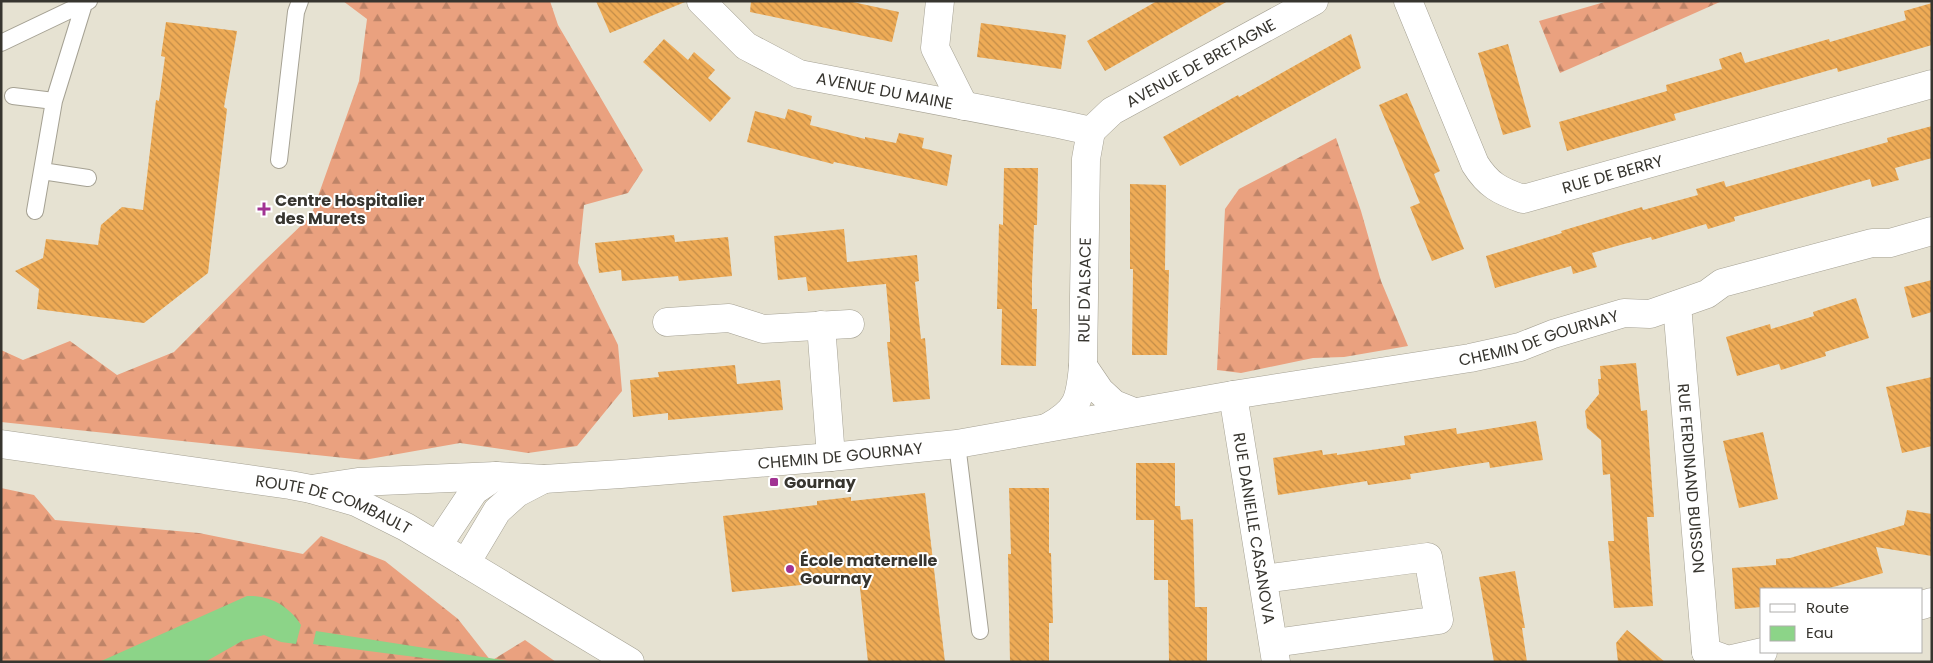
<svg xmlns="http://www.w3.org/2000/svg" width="1933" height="663" viewBox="0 0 1933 663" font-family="Poppins,sans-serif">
<defs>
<pattern id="forest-firs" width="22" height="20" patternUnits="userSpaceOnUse" patternTransform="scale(1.25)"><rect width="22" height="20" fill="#eaa17f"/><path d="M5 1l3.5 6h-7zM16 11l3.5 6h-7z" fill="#be8468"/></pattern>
<pattern id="building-back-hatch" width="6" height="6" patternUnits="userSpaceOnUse" patternTransform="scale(1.25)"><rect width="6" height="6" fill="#eeab56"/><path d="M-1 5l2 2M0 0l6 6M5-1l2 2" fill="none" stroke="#c28c48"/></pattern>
</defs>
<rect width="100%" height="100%" fill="#e6e2d2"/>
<path fill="url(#forest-firs)" d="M 343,1 L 550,1 L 558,25 L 643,170 L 628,193 L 584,205 L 578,263 L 618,345 L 622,391 L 577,446 L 528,453 L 460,443 L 364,460 L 1,422 L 1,350 L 23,360 L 70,341 L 117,375 L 174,352 L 262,263 L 311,216 L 359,81 L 367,19 Z
M 1608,1 L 1722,1 L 1560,73 L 1539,21 Z
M 1336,138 L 1361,211 L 1381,281 L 1408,346 L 1344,357 L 1313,358 L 1241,373 L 1217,370 L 1225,209 L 1239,189 Z
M 1,488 L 34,495 L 55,520 L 199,533 L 303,554 L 321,536 L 385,561 L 458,619 L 491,661 L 525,640 L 556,662 L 1,662 Z"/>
<path fill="#8cd488" d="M 247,596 C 270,595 289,606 301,625 L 296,644 L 281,642 L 264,635 L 242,641 L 205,662 L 99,662 Z
M 316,631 L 514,662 L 455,662 L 313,644 Z"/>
<path fill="url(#building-back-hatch)" d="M 596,1 L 685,1 L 685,2 L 610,33 Z
M 751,1 L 848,1 L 899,12 L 892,42 L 750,12 Z
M 1157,1 L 1228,1 L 1105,71 L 1087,41 Z
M 1932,3 L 1932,45 L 1838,72 L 1837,68 L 1674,114 L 1676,120 L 1567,151 L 1559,122 L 1667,91 L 1666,85 L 1722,69 L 1719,59 L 1741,52 L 1745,63 L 1829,39 L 1830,42 L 1906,20 L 1904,11 Z
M 166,22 L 237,31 L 224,107 L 227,109 L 208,273 L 144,323 L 37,309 L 39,289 L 15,271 L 43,258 L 46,239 L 98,245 L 101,225 L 122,207 L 143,210 L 156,100 L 159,101 L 165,57 L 161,56 Z
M 981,23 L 1066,35 L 1061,69 L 977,57 Z
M 1351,34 L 1361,68 L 1180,166 L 1163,137 L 1238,95 L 1239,97 Z
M 664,39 L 688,60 L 694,52 L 715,70 L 708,78 L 731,98 L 710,122 L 643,62 Z
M 1508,44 L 1531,127 L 1503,135 L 1478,53 Z
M 1407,93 L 1440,171 L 1434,174 L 1464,249 L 1432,261 L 1410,207 L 1420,203 L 1379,105 Z
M 788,109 L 812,116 L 810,125 L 865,139 L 865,137 L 896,143 L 899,133 L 924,138 L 922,148 L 952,155 L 947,186 L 834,162 L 833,164 L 747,142 L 755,111 L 785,119 Z
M 1932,126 L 1932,158 L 1895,168 L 1899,180 L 1872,187 L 1870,179 L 1734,217 L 1735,221 L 1708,229 L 1706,224 L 1652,240 L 1651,237 L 1624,244 L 1592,253 L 1597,267 L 1573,274 L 1571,266 L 1495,288 L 1486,256 L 1562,233 L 1561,231 L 1642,207 L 1643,210 L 1698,195 L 1696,189 L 1724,181 L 1726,187 L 1888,142 L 1887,138 Z
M 1004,168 L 1038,168 L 1037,225 L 1034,225 L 1032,281 L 1032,309 L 1037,309 L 1036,366 L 1001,365 L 1002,309 L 997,309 L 999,224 L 1003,225 Z
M 1130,184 L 1166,185 L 1165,270 L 1169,270 L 1167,355 L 1132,355 L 1133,269 L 1130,269 Z
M 844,229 L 847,262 L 917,255 L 919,281 L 915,282 L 921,339 L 925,338 L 930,399 L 893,402 L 887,342 L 890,342 L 890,328 L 886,284 L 808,291 L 806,277 L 778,280 L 774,236 Z
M 674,235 L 675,242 L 728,237 L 732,276 L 679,281 L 678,276 L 622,281 L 621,270 L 599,273 L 595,243 Z
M 1932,280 L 1932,312 L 1912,318 L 1904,287 Z
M 1856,298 L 1869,338 L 1825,352 L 1826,356 L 1781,370 L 1779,364 L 1737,376 L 1726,337 L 1770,324 L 1771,329 L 1814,316 L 1813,312 Z
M 1636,363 L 1641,411 L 1647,410 L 1654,517 L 1647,517 L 1653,606 L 1614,608 L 1608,541 L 1614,541 L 1610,474 L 1603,475 L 1601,440 L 1587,428 L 1585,411 L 1599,394 L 1598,379 L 1601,379 L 1600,366 Z
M 735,365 L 737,384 L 780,380 L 783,410 L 668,420 L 668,413 L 633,417 L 630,380 L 659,377 L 658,372 Z
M 1932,377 L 1932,446 L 1902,453 L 1886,387 Z
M 1536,421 L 1543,460 L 1490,468 L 1489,462 L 1410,474 L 1411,479 L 1368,485 L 1367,481 L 1278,495 L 1273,458 L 1322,450 L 1323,455 L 1337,453 L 1337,455 L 1405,445 L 1404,436 L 1456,428 L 1457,434 Z
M 1763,432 L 1778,499 L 1739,508 L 1723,441 Z
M 1136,463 L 1175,463 L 1175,506 L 1180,506 L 1181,520 L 1193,519 L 1195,607 L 1207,607 L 1207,662 L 1169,662 L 1168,580 L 1154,580 L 1154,520 L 1136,520 Z
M 1009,488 L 1049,488 L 1049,553 L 1051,553 L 1053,623 L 1049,623 L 1049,662 L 1010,662 L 1008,554 L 1011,554 Z
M 925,493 L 945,662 L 868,662 L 859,579 L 732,592 L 723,516 L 817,505 L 817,501 L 851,497 L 851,501 Z
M 1907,510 L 1932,514 L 1932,556 L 1876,547 L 1883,573 L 1826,589 L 1762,589 L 1762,607 L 1735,609 L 1732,568 L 1776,565 L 1776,559 L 1790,558 L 1904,525 Z
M 1515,571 L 1525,628 L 1522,628 L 1527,662 L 1494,662 L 1479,577 Z
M 1627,630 L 1665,662 L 1618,662 L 1616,643 Z"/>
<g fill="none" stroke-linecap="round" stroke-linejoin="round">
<defs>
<path id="lane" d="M 1,43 L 89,1
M 13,96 L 54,101
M 279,160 L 296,12 L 300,1
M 42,171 L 88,178
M 35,211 L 54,101 L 84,4
M 957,444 L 980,631"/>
<g id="street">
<path id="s1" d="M 701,1 L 746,46 L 799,74 L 1059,124 L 1091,131"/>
<path d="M 940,1 L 935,48 L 964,106"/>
<path id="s2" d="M 1408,1 L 1475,164 C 1488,185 1500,191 1523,199 L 1932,84"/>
<path id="s3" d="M 1091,131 L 1112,111 L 1314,1"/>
<path id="s4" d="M 1677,305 L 1706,652"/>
<path d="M 667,322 L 729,318 L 763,329 L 850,324"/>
<path d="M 821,325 L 831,457"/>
<path d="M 1083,366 L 1100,391 L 1114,404 L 1134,412"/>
<path id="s5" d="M 1233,395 L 1276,662"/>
<path id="s6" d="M 1048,427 C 1078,411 1080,399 1083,366 L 1086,159 L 1091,131"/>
<path id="s7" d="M 311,489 L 358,482 L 496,476 L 544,479 L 621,474 L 831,457 L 957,444 L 1233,395 L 1470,358 L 1520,347 L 1553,334 L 1624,313 L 1650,314 L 1707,294 L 1722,283 L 1872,243 L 1890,243 L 1932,231"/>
<path d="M 438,545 L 474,491 L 496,476"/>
<path d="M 466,563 L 497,511 L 517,493 L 544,479"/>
<path d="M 1263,579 L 1428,557 L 1439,620 L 1274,643"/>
<path d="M 1922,605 L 1932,602"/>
<path d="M 1706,652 L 1728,660 L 1763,652"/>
</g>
<g id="secondary">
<path id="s8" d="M 1,444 L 290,485 L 311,489 L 356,502 L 406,527 L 630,662"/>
</g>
</defs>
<use href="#lane" stroke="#a5a193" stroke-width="18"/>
<use href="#street" stroke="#a5a193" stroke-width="29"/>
<use href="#secondary" stroke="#a5a193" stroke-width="29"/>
<use href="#lane" stroke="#fff" stroke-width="16"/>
<use href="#street" stroke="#fff" stroke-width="28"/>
<use href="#secondary" stroke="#fff" stroke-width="28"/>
</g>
<g fill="#a13393" stroke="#fff" stroke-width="2">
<path d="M261.5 201.5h5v5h5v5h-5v5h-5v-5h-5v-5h5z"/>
<rect x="769" y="477" width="10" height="10" rx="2.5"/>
<circle cx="790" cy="569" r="5"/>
</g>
<g text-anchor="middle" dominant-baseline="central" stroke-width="4" stroke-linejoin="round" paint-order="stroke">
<g font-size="16" fill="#37352f" stroke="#fff">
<text stroke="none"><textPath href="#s3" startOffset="130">AVENUE DE BRETAGNE</textPath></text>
<text stroke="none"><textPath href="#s1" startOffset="211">AVENUE DU MAINE</textPath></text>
<text stroke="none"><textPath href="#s2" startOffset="330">RUE DE BERRY</textPath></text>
<text stroke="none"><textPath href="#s6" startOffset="151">RUE D'ALSACE</textPath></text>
<text stroke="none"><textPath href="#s7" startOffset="1240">CHEMIN DE GOURNAY</textPath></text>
<text stroke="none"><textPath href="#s7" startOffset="531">CHEMIN DE GOURNAY</textPath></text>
<text stroke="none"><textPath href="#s4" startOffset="174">RUE FERDINAND BUISSON</textPath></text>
<text stroke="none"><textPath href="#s8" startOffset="339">ROUTE DE COMBAULT</textPath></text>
<text stroke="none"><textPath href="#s5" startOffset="135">RUE DANIELLE CASANOVA</textPath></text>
</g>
<g font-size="16" font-weight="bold" fill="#37352f" stroke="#fff" text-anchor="start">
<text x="275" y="200">Centre Hospitalier<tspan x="275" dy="18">des Murets</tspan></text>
<text x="784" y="482">Gournay</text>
<text x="800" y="560">École maternelle<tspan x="800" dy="18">Gournay</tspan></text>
</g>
</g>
<rect width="1933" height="663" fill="none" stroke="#37352f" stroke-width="5"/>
<rect x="1760" y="588" width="162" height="65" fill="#ffffff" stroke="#afaeac"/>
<rect x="1770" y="604" width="25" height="8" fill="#ffffff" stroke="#afaeac"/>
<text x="1806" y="613" font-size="15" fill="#37352f">Route</text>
<rect x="1770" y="626" width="25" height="15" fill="#8cd488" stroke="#afaeac"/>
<text x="1806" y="638" font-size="15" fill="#37352f">Eau</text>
</svg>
